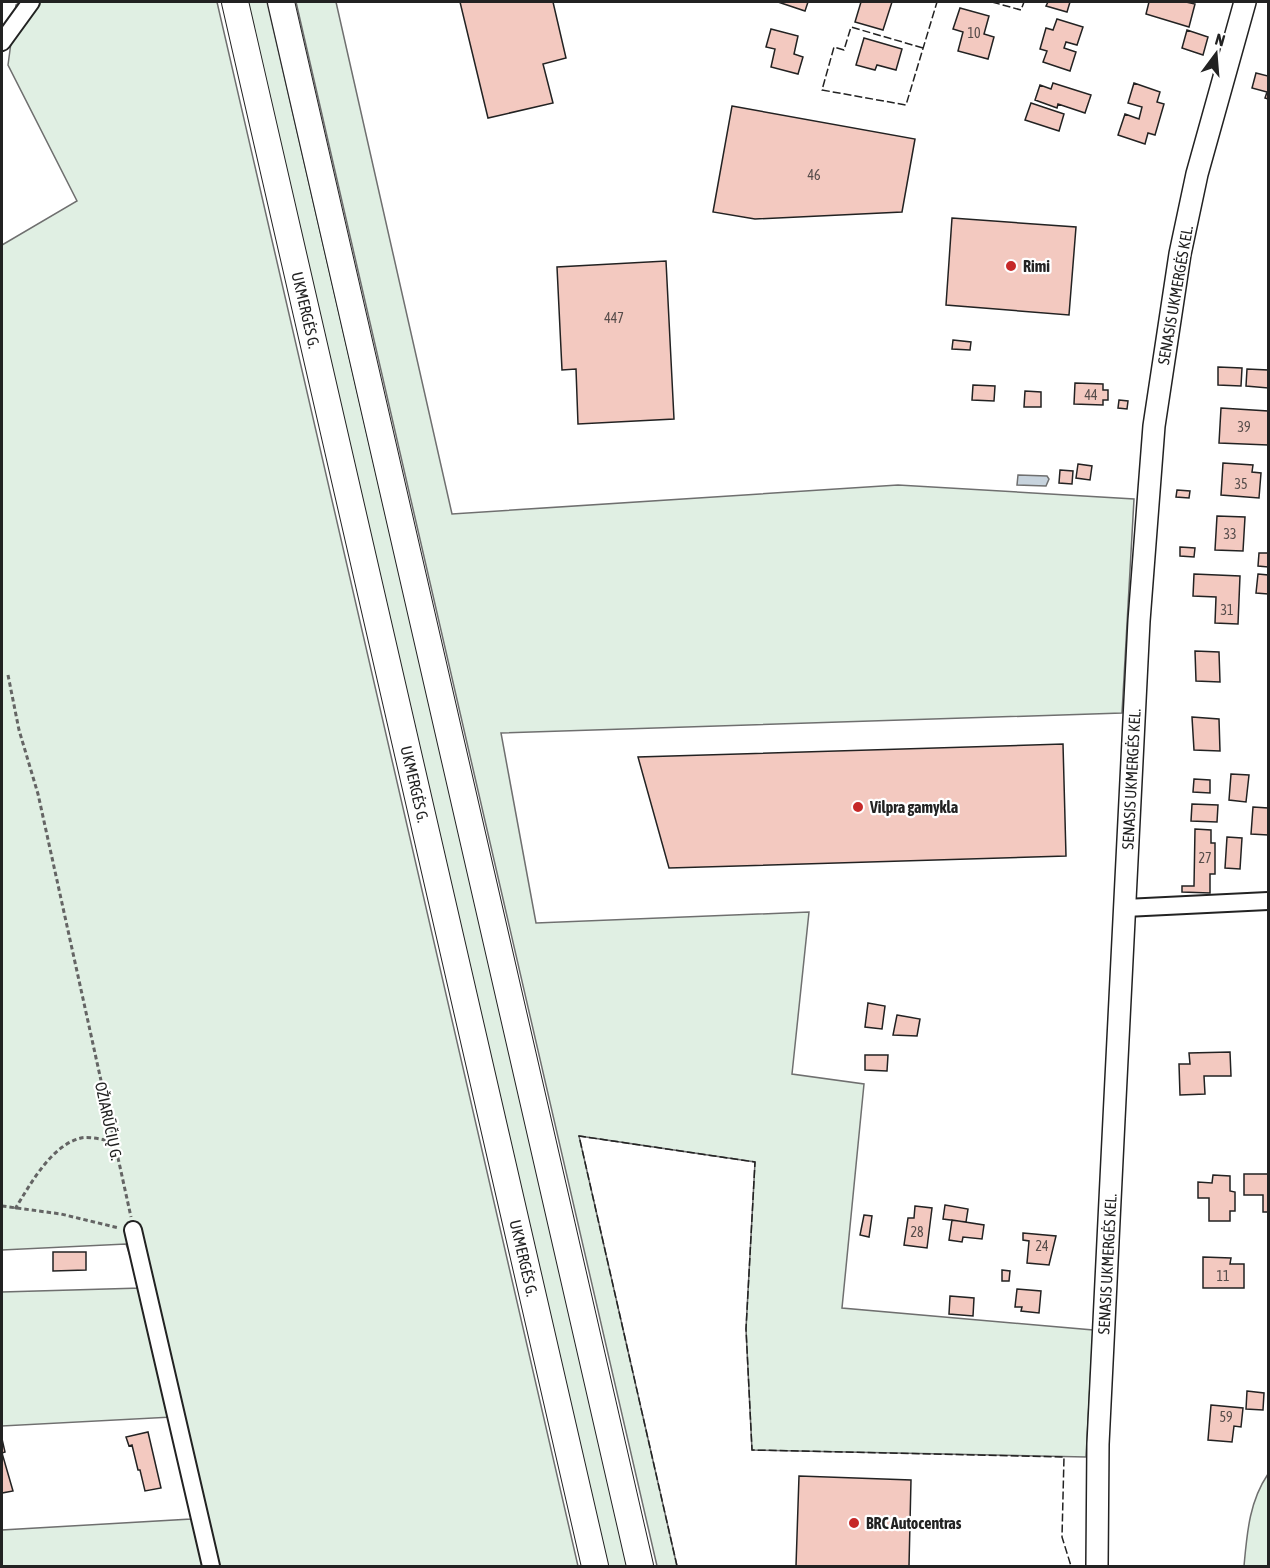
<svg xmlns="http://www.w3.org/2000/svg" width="1270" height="1568" viewBox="0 0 1270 1568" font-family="'Asap Condensed',sans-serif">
<rect width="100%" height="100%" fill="#fff"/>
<path fill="#e0efe3" stroke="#6f6f6f" stroke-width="1.5" d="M 20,2 L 217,2 L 578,1566 L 2,1566 L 2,1530 L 191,1519 L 172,1417 L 2,1426 L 2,1292 L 141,1288 L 126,1244 L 2,1250 L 2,245 L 77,201 L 8,65 L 16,5 Z
M 246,2 L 267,2 L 629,1566 L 607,1566 Z
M 296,2 L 336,2 L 452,514 L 898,485 L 1134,499 L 1122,713 L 501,733 L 536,923 L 809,912 L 792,1074 L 864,1084 L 842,1308 L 1093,1330 L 1086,1457 L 752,1450 L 746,1329 L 755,1162 L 579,1136 L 677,1566 L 657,1566 Z
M 1268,1474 L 1268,1566 L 1244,1566 C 1247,1534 1249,1502 1268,1474 Z"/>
<path fill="#c7d3dd" stroke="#6f6f6f" stroke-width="1.5" d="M 1018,475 L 1047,476 L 1049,479 L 1046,486 L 1017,485 Z"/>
<path fill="#f3c9c0" stroke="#222" stroke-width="1.5" d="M 460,2 L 553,2 L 566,58 L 543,64 L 553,103 L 488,118 Z
M 778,2 L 808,2 L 805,11 Z
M 861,2 L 892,2 L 883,30 L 855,22 Z
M 1048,2 L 1070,2 L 1067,12 L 1046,6 Z
M 1149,2 L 1186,2 L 1195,4 L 1189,27 L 1146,14 Z
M 960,8 L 989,16 L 984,34 L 994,37 L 988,59 L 958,51 L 963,32 L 953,29 Z
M 1057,19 L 1083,27 L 1077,45 L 1066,42 L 1064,48 L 1076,52 L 1070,71 L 1043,62 L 1047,51 L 1040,49 L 1046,28 L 1053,30 Z
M 771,29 L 798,36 L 794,54 L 803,57 L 798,74 L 771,67 L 775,49 L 766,47 Z
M 1187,30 L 1208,37 L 1203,55 L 1182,48 Z
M 864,38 L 902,49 L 896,70 L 877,65 L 875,70 L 856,65 Z
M 1256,73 L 1268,76 L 1268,99 L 1265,98 L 1267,92 L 1252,88 Z
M 1053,83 L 1091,95 L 1085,113 L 1058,104 L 1057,108 L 1035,100 L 1040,85 L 1051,89 Z
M 1134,83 L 1160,92 L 1157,102 L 1164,104 L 1155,135 L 1148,133 L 1145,144 L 1118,135 L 1125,114 L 1139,119 L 1142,107 L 1128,103 Z
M 1031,103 L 1064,114 L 1059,131 L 1025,120 Z
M 732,106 L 915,139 L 902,212 L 755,219 L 713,212 Z
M 952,218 L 1076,227 L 1069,315 L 946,305 Z
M 666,261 L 674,419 L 578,424 L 576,369 L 562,370 L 557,267 Z
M 953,340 L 971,342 L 970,350 L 952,349 Z
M 1218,367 L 1242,368 L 1241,386 L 1218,385 Z
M 1247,369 L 1268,370 L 1268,388 L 1246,386 Z
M 1075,383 L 1103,384 L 1103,390 L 1108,390 L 1108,400 L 1103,400 L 1103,405 L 1074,404 Z
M 973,385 L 995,386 L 994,401 L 972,400 Z
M 1025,391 L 1041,392 L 1041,407 L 1024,407 Z
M 1119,400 L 1128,401 L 1127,409 L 1118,408 Z
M 1221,408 L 1268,411 L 1268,445 L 1219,443 Z
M 1223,463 L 1253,465 L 1252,472 L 1261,473 L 1259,498 L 1221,495 Z
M 1078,464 L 1092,466 L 1090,480 L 1076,478 Z
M 1060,470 L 1073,471 L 1072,484 L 1059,483 Z
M 1177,490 L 1190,491 L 1189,498 L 1176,497 Z
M 1217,516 L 1245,517 L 1243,551 L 1215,550 Z
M 1180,547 L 1195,548 L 1194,557 L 1180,556 Z
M 1259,553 L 1268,553 L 1268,567 L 1258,566 Z
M 1194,574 L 1240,576 L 1238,624 L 1215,623 L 1216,597 L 1193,596 Z
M 1258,574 L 1268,575 L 1268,594 L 1256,593 Z
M 1195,651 L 1219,652 L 1220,682 L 1196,681 Z
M 1192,717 L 1219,719 L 1220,751 L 1194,750 Z
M 1063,744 L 1066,856 L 669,868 L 638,757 Z
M 1231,774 L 1249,775 L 1246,802 L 1229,800 Z
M 1194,779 L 1210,780 L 1210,793 L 1193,792 Z
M 1192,804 L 1218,805 L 1217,822 L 1191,821 Z
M 1253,807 L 1268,808 L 1268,835 L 1251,834 Z
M 1195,829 L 1211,830 L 1211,843 L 1215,843 L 1215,874 L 1210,874 L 1210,893 L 1182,892 L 1182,886 L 1194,886 Z
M 1227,837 L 1242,838 L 1240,869 L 1225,868 Z
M 868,1003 L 885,1006 L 882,1029 L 865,1027 Z
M 897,1015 L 920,1019 L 917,1036 L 893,1035 Z
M 1230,1052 L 1231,1076 L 1204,1076 L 1205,1094 L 1180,1095 L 1179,1064 L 1190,1064 L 1189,1053 Z
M 865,1055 L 888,1055 L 887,1071 L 865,1070 Z
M 1244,1174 L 1268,1174 L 1268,1212 L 1263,1212 L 1263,1195 L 1244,1195 Z
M 1213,1175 L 1230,1176 L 1230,1191 L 1235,1192 L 1235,1211 L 1230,1211 L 1230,1221 L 1209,1221 L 1209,1198 L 1198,1198 L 1198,1182 L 1212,1183 Z
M 945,1205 L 968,1209 L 966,1222 L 943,1219 Z
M 915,1206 L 932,1208 L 927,1248 L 904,1245 L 908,1218 L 914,1218 Z
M 864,1215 L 872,1216 L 869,1237 L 860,1235 Z
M 952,1220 L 984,1225 L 982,1239 L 963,1237 L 962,1242 L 949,1240 Z
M 1023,1233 L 1056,1236 L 1049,1265 L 1027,1263 L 1029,1241 L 1023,1240 Z
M 53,1252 L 86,1252 L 86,1270 L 53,1271 Z
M 1203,1257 L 1231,1258 L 1230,1264 L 1244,1264 L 1244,1288 L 1203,1288 Z
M 1002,1270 L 1010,1271 L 1009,1281 L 1002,1281 Z
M 1017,1289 L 1041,1291 L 1039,1313 L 1021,1311 L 1022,1307 L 1015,1307 Z
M 950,1296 L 974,1298 L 973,1316 L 949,1314 Z
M 1247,1391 L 1264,1393 L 1263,1410 L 1246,1409 Z
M 1211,1405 L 1243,1408 L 1241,1427 L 1234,1426 L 1232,1442 L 1208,1440 Z
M 148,1432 L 161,1488 L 145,1491 L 140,1470 L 138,1470 L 132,1445 L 129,1446 L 126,1437 Z
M 2,1439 L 5,1452 L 2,1453 L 13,1491 L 2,1493 Z
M 799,1476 L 911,1480 L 909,1566 L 796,1566 Z"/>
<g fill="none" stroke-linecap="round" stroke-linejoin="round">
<defs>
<path id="minor" d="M 2,42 L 31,2
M 1125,908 L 1268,901
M 133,1230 L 211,1566"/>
<path id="major" d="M 1097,1566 L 1098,1444 L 1114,1119 L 1139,621 L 1154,426 L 1180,254 L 1197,174 L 1245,2"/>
<path id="highway" d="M 235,2 L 595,1566
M 281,2 L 640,1566"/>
</defs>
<use href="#minor" stroke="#222" stroke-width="20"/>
<use href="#major" stroke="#222" stroke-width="24"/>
<use href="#highway" stroke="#222" stroke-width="28"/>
<path stroke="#646464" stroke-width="3" stroke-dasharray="4.5 3" stroke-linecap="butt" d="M 8,675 L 19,730 L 38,794 L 131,1217
M 2,1206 L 61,1214 L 119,1228
M 15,1209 C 30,1185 51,1145 81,1138 C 90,1136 105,1140 114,1142"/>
<use href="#minor" stroke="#fff" stroke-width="16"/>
<use href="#major" stroke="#fff" stroke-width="21"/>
<use href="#highway" stroke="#fff" stroke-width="26"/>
<path stroke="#222" stroke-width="1.5" stroke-dasharray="8 3" stroke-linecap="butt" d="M 992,2 L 1021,10 L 1024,2
M 923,48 L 851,27 L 844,50 L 834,47 L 822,90 L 906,105 L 937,2
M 677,1566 L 579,1136 L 755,1162 L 746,1329 L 752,1450 L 1064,1457 L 1062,1537 L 1071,1566"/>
</g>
<g fill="#c62828" stroke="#fff" stroke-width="2">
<circle cx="1011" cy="266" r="6"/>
<circle cx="858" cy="807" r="6"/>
<circle cx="854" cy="1523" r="6"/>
</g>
<g text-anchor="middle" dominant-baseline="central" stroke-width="4.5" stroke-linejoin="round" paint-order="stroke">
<g font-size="14" fill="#564c4a">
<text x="974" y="33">10</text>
<text x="814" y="175">46</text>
<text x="614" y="318">447</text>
<text x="1091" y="395">44</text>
<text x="1244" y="427">39</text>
<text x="1241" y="484">35</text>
<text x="1230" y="534">33</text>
<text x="1227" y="610">31</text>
<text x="1205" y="858">27</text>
<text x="917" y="1232">28</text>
<text x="1042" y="1246">24</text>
<text x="1223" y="1276">11</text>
<text x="1226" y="1417">59</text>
</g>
<g font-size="16" font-weight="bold" fill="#222" stroke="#fff" text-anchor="start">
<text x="1023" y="266">Rimi</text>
<text x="870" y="807">Vilpra gamykla</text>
<text x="866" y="1523">BRC Autocentras</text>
</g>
<g font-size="16" fill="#222" stroke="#fff">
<text transform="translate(1175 295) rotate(-80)">SENASIS UKMERGĖS KEL.</text>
<text transform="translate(306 310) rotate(77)">UKMERGĖS G.</text>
<text transform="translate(1131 779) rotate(-87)">SENASIS UKMERGĖS KEL.</text>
<text transform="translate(415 784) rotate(77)">UKMERGĖS G.</text>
<text transform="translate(109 1121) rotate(78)">OŽIARŪČIŲ G.</text>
<text transform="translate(524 1258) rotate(77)">UKMERGĖS G.</text>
<text transform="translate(1107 1264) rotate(-87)">SENASIS UKMERGĖS KEL.</text>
</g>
</g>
<rect width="1270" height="1568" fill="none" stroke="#222222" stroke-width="6"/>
<g transform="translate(1216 54) rotate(16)" stroke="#ffffff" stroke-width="4.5" paint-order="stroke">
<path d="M0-4.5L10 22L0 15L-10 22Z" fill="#222222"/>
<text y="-9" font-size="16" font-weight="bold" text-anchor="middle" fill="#222222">N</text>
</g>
</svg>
